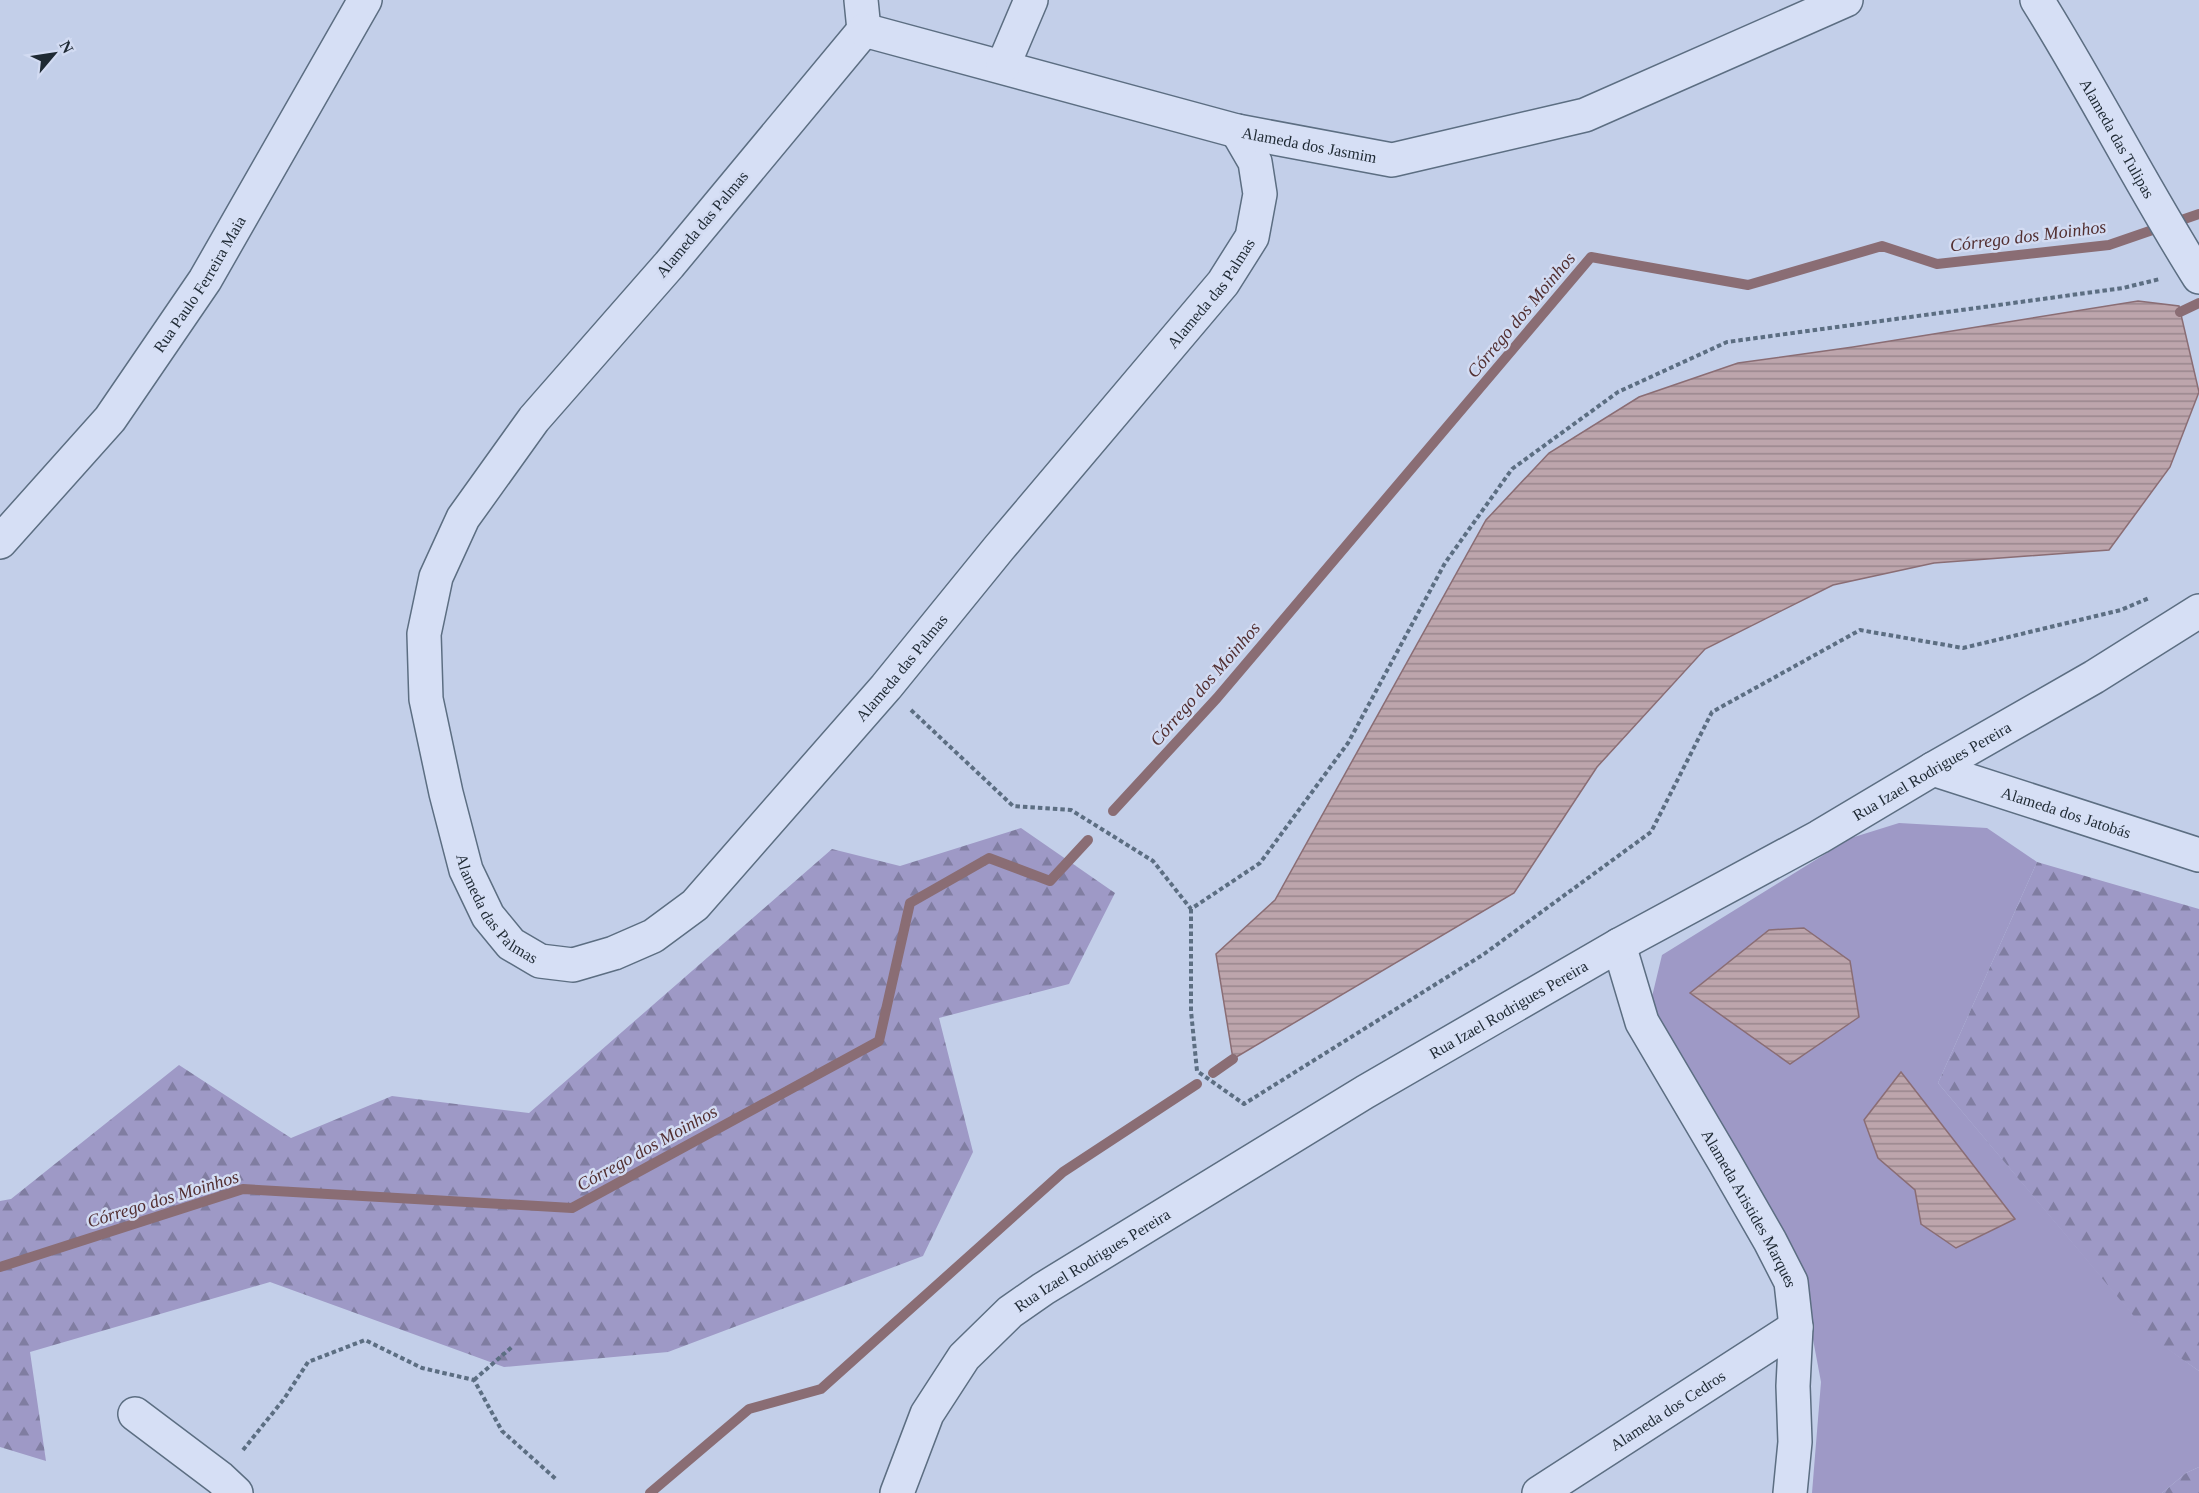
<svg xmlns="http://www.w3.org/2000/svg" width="2199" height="1493" viewBox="0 0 2199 1493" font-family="Georgia,serif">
<defs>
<pattern id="forest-firs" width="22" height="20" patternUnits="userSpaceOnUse" patternTransform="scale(1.5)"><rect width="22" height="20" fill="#9e99c6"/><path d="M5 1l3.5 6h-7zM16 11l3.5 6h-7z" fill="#807da1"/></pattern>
<pattern id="water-rules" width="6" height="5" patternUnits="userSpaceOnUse" patternTransform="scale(1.5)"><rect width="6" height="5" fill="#bda5ac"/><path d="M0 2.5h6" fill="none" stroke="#99868d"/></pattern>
</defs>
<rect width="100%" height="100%" fill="#c3cfe9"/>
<path fill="#9e99c6" d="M 1899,823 L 1987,828 L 2037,862 L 1938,1083 L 2153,1338 L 2199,1371 L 2199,1467 L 2186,1473 L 2162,1493 L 1812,1493 L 1821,1382 L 1798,1259 L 1676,1067 L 1650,1005 L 1662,955 L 1851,838 Z"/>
<path fill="url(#forest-firs)" d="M 1021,828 L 1115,893 L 1069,984 L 939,1018 L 973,1152 L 923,1256 L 668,1352 L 504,1367 L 270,1282 L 30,1352 L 46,1461 L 0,1447 L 0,1201 L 11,1199 L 179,1065 L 291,1138 L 392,1096 L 529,1113 L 832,849 L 900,866 Z
M 2037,862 L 2199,909 L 2199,1371 L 2153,1339 L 1938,1083 Z
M 2199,1467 L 2199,1493 L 2162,1493 L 2186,1473 Z"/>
<path fill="url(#water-rules)" stroke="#8a6d74" stroke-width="1.5" d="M 2138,301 L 2179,306 L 2199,392 L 2170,467 L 2109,550 L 1934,563 L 1833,585 L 1705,649 L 1597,767 L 1514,893 L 1233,1059 L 1216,954 L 1275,900 L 1486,520 L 1549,453 L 1639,397 L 1738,363 L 1853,347 Z
M 1804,928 L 1850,961 L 1859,1017 L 1790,1064 L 1690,993 L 1769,930 Z
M 1901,1072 L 2015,1219 L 1956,1248 L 1921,1224 L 1915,1190 L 1878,1158 L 1864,1120 Z"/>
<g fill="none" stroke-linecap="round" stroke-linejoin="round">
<path stroke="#8a6d74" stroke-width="10" d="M 2180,312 L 2199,303
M 1113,811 L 1217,698 L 1591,257 L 1748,285 L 1882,246 L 1937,264 L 2109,245 L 2199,214
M 1213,1073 L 1233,1059
M 0,1267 L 243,1189 L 572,1208 L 879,1041 L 910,903 L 989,858 L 1050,881 L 1088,840
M 650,1493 L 749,1409 L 821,1389 L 1063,1172 L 1197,1084"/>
<defs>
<g id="minor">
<path d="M 861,0 L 864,30"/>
<path id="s1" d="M 2037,0 C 2094,91 2142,187 2199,277"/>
<path id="s2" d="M 864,30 L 669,265 L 534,419 L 463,518 L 436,577 L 424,634 L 426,699 L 446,793 L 466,870 L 488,916 L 511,944 L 540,961 L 573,965 L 614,953 L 653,936 L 695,905 L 886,687 L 999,548 L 1223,283 L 1252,237 L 1260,194 L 1255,162 L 1237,131"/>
<path id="s3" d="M 864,30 L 1237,131 L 1392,160 L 1585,115 L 1846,0"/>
<path d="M 1003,66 L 1031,0"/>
<path id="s4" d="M 0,542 L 110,419 L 205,280 L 365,0"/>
<path id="s5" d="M 1933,769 L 2199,855"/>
<path id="s6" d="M 1619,945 L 1642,1022 L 1724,1161 L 1770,1241 L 1791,1282 L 1796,1327 L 1793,1386 L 1795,1442 L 1790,1493"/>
<path d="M 135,1414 L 220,1478 L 236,1493"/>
<path id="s7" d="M 897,1493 L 927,1414 L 964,1357 L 1010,1312 L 1043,1289 L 1365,1092 L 1619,945 L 1819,837 L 1933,769 L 2094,677 L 2199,611"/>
<path id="s8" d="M 1539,1493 L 1796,1327"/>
</g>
</defs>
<use href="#minor" stroke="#5c6e82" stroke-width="36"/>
<path stroke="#5c6e82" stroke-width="4" stroke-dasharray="4.5 3" stroke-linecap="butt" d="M 911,710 L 1013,806 L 1071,810 L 1153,861 L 1191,909 L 1260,863 L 1348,743 L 1445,563 L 1512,469 L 1618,392 L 1727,342 L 2123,288 L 2160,279
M 1191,909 L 1191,1011 L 1197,1071 L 1244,1104 L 1484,954 L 1651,832 L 1712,712 L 1860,630 L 1963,648 L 2121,610 L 2149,598
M 474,1380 L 513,1346
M 243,1450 L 284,1399 L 308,1362 L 365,1340 L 422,1368 L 474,1380 L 502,1431 L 557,1480"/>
<use href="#minor" stroke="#d6dff5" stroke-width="33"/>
</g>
<g text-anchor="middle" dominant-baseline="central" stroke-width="5" stroke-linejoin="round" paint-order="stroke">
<g font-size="16" fill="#1e2933" stroke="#d2dbf2">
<text stroke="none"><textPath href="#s1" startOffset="160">Alameda das Tulipas</textPath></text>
<text stroke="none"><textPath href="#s3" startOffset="460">Alameda dos Jasmim</textPath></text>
<text transform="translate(702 224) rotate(-50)">Alameda das Palmas</text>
<text stroke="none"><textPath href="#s4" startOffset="327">Rua Paulo Ferreira Maia</textPath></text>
<text stroke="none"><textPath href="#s2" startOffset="2088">Alameda das Palmas</textPath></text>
<text stroke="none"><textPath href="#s2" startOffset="1602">Alameda das Palmas</textPath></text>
<text stroke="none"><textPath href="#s7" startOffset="1286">Rua Izael Rodrigues Pereira</textPath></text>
<text stroke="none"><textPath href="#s5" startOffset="140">Alameda dos Jatobás</textPath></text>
<text stroke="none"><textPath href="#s2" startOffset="1046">Alameda das Palmas</textPath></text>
<text stroke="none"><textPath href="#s7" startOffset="800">Rua Izael Rodrigues Pereira</textPath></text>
<text stroke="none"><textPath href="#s6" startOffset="296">Alameda Aristides Marques</textPath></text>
<text stroke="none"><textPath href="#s7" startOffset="314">Rua Izael Rodrigues Pereira</textPath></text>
<text stroke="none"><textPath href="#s8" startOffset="153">Alameda dos Cedros</textPath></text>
</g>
<g font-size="18" font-style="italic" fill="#522f31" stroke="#d2dbf2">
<text transform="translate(2028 236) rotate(-7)">Córrego dos Moinhos</text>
<text transform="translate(1521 315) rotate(-50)">Córrego dos Moinhos</text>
<text transform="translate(1205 684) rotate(-49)">Córrego dos Moinhos</text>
<text transform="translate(647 1148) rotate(-29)">Córrego dos Moinhos</text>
<text transform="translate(163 1199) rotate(-17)">Córrego dos Moinhos</text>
</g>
</g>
<g transform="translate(54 54) rotate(61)" stroke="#d2dbf2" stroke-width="4.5" paint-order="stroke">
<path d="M0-4.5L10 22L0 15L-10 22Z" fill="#1e2933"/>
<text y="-9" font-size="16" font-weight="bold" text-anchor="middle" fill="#1e2933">N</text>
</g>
</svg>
